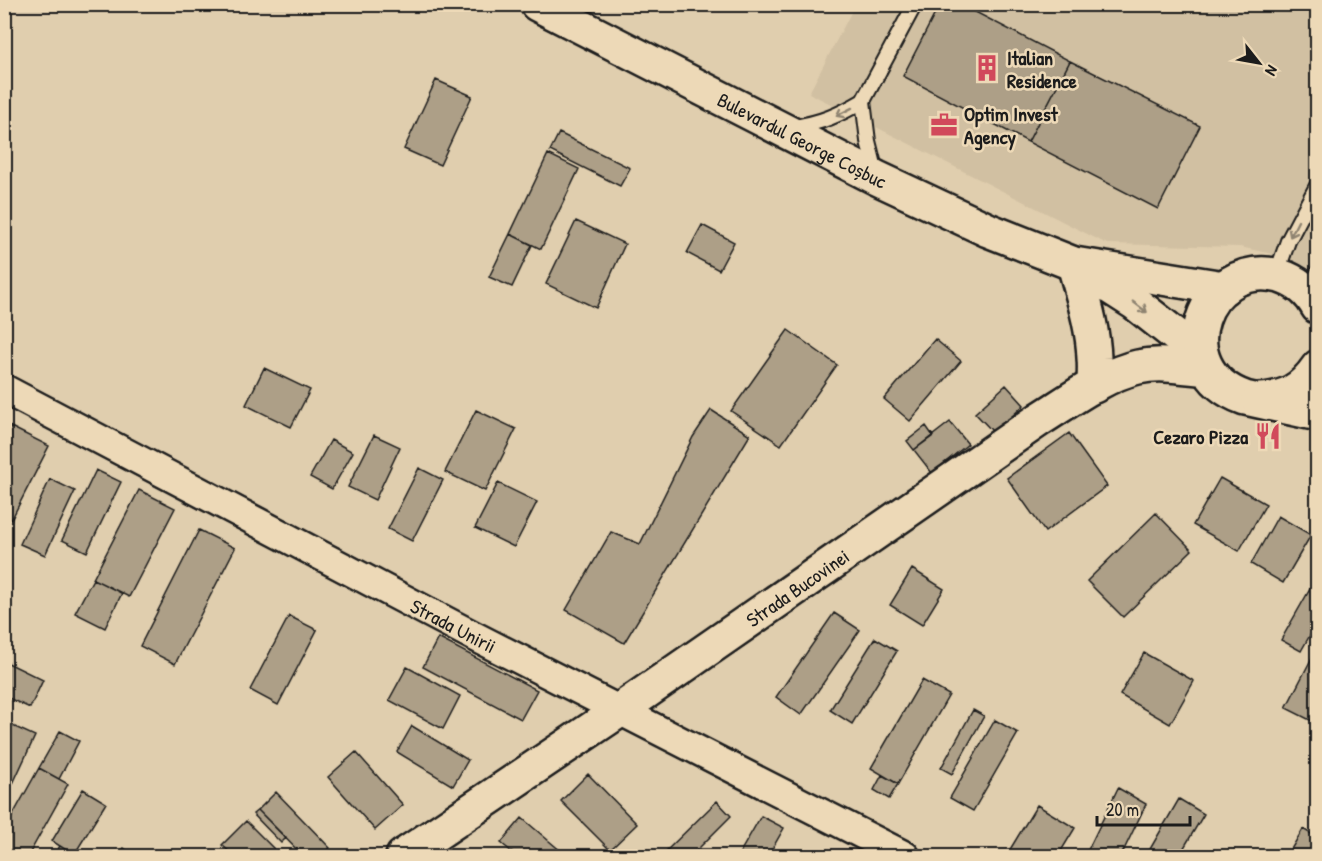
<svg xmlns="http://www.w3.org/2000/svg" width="1322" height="861" viewBox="0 0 1322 861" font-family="'Patrick Hand',sans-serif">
<rect width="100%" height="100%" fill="#e0ceae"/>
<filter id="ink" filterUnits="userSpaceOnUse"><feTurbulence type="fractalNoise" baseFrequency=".0167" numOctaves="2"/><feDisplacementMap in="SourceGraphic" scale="12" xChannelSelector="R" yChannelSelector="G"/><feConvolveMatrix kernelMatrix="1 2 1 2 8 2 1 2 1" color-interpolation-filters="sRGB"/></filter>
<g filter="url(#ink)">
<path fill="#d1c0a2" d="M 855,5 L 1317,5 L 1317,277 L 1305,266 L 1290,258 L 1240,247 L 1107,244 L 809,93 Z"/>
<path fill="#ad9f87" stroke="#1c1c1c" stroke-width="1.5" d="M 940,4 L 960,4 L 1070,61 L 1028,142 L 903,76 Z
M 1070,61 L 1200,126 L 1158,209 L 1028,142 Z
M 436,80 L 472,96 L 440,165 L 404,149 Z
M 559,133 L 630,168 L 620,186 L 550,151 Z
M 548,154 L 579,169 L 541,249 L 510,234 Z
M 576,221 L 625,244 L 596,308 L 546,284 Z
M 702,225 L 734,242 L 719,270 L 687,253 Z
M 510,234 L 532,245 L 512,287 L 489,277 Z
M 788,330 L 837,365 L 781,445 L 731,411 Z
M 935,339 L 961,361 L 910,421 L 884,399 Z
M 264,368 L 310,390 L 291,427 L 246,405 Z
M 1006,385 L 1024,405 L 994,433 L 975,413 Z
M 476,410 L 516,429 L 485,491 L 445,472 Z
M 711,410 L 750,435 L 624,643 L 566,610 L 611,532 L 640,544 L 693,437 Z
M 950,422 L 968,444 L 932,473 L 914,450 Z
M 4,424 L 11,427 L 4,440 Z
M 926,426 L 933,436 L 914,450 L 907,441 Z
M 11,427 L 49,446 L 4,534 L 4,440 Z
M 1069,433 L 1107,486 L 1045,532 L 1007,478 Z
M 374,435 L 400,447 L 375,500 L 348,487 Z
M 331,440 L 353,452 L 332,489 L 310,477 Z
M 419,468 L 443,480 L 412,541 L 388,529 Z
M 96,470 L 121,482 L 87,552 L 62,540 Z
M 1220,478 L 1266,504 L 1239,551 L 1193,525 Z
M 50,479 L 75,491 L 45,555 L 20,544 Z
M 498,483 L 537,502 L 514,547 L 475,528 Z
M 139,490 L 175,508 L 129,597 L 93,579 Z
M 1156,513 L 1192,550 L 1123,617 L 1087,581 Z
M 1278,516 L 1311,535 L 1283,583 L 1251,564 Z
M 199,530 L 235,548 L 175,664 L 140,646 Z
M 912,569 L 944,589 L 922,625 L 890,605 Z
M 1318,575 L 1318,621 L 1301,651 L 1281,640 Z
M 93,579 L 122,593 L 105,628 L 75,613 Z
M 834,613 L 860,630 L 801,715 L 776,697 Z
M 289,616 L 317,630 L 278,705 L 250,690 Z
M 438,638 L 537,690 L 521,719 L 423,667 Z
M 875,638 L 897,651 L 852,724 L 830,710 Z
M 1318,646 L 1318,724 L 1286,708 Z
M 1144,653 L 1194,681 L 1170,724 L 1120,695 Z
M 4,661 L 43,680 L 30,708 L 4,696 Z
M 407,667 L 460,696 L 443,729 L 389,700 Z
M 922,680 L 949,695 L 898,784 L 871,768 Z
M 973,710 L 984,716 L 952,774 L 941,768 Z
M 995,720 L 1018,733 L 973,811 L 950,798 Z
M 4,722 L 35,736 L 4,803 Z
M 412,726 L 468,760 L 453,786 L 397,752 Z
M 60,731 L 79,741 L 59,779 L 39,768 Z
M 356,752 L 403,805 L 375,830 L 328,777 Z
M 39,768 L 68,784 L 28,856 L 4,856 L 4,831 Z
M 588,774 L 637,824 L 610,850 L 561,801 Z
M 882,775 L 898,784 L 889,799 L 874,790 Z
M 1118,788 L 1146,804 L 1121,856 L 1085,856 Z
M 83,789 L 106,803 L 74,855 L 52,841 Z
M 276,792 L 330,848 L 322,856 L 303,856 L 258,810 Z
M 1179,799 L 1204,814 L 1179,856 L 1146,856 Z
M 717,801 L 731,816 L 691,856 L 661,856 Z
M 1037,805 L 1075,828 L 1058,856 L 1006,856 Z
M 258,810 L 286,838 L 281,843 L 253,814 Z
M 761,816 L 784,828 L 768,856 L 738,856 Z
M 522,818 L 562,852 L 558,856 L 517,856 L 501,843 Z
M 246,821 L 281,856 L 234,856 L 222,845 Z
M 1303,829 L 1318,838 L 1318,856 L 1287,856 Z
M 60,846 L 74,855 L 73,856 L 53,856 Z
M 124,848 L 134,856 L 117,856 Z"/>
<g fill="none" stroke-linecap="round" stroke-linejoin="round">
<defs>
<path id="service" d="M 863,101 L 915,4
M 793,127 C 821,123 839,115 863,101 L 868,141 L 876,173
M 1276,275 L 1288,241 L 1318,184
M 1308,293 L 1318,272"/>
<g id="minor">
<path id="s1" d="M 4,389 L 472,635 L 905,856"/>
</g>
<g id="tertiary">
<path id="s2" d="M 403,856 L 620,710 L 1040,419 C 1069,401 1105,374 1138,367 C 1161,362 1185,367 1207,369"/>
</g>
<g id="primary">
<path id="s3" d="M 537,4 L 877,178 L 988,230 L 1074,264 L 1224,288"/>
<path d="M 1074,264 C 1082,294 1093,326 1094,358 C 1095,367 1094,377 1094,386"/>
<path d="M 1085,271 L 1135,303 L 1201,355"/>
<path d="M 1318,307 C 1310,292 1296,281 1280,276 C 1203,257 1163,369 1245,398 L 1318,414"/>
<path d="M 1259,400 C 1286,399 1302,390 1318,367"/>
</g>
</defs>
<use href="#service" stroke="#1c1c1c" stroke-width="18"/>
<use href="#minor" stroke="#1c1c1c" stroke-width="33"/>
<use href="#tertiary" stroke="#1c1c1c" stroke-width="38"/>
<use href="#primary" stroke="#1c1c1c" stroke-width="38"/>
<use href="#service" stroke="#edd9b7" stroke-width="14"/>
<use href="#minor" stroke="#edd9b7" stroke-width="28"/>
<use href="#tertiary" stroke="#edd9b7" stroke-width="33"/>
<use href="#primary" stroke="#edd9b7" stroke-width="33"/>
</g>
<defs><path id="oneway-shaft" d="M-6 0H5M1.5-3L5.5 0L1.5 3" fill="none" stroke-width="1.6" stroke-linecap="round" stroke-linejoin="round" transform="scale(1.5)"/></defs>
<g stroke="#8f8471">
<use href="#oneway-shaft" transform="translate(844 112) rotate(153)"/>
<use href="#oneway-shaft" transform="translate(1294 229) rotate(117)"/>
<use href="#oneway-shaft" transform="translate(1140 307) rotate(37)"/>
</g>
</g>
<defs>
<symbol id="building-bare" viewBox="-9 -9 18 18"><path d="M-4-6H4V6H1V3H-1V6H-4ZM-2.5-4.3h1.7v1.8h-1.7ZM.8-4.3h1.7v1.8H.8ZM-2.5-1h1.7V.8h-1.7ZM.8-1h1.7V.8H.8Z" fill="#d1495b" stroke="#edd9b7" stroke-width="2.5" paint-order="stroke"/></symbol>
<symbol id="office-bare" viewBox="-9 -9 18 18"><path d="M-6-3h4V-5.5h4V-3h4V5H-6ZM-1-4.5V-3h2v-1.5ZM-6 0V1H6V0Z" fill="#d1495b" stroke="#edd9b7" stroke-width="2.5" paint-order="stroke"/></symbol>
<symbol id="restaurant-bare" viewBox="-9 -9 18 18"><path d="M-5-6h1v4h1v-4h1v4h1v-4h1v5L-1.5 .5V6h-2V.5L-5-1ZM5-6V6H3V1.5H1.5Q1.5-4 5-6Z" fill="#d1495b" stroke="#edd9b7" stroke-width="2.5" paint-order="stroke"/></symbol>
</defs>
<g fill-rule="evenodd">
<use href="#building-bare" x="968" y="49" width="38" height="38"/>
<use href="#office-bare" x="925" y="106" width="38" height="38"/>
<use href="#restaurant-bare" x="1249" y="417" width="38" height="38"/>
</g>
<g text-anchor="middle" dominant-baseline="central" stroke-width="5" stroke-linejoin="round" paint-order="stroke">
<g font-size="20" font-weight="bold" fill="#1c1c1c" stroke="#edd9b7" text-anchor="start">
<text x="1007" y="57">Italian<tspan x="1007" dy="23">Residence</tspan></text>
<text x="964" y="113">Optim Invest<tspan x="964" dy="23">Agency</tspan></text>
<text x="1248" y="436" text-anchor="end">Cezaro Pizza</text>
</g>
<g font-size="20" fill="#1c1c1c" stroke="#edd9b7">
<text stroke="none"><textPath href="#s3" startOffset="298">Bulevardul George Coșbuc</textPath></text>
<text stroke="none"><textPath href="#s2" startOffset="477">Strada Bucovinei</textPath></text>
<text stroke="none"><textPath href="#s1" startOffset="508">Strada Unirii</textPath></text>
</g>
</g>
<rect width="1322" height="861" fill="none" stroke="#edd9b7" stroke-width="24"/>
<rect x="12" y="12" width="1298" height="837" fill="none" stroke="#1c1c1c" stroke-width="2" filter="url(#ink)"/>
<g transform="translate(1259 63) rotate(121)" stroke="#edd9b7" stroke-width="4.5" paint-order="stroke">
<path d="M0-4.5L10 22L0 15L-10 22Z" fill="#1c1c1c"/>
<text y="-9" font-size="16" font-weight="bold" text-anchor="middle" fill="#1c1c1c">N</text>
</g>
<path d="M1097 816v9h93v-9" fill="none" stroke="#1c1c1c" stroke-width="3"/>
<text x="1106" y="816" font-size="18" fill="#1c1c1c" stroke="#edd9b7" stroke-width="4.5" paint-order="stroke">20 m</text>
</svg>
